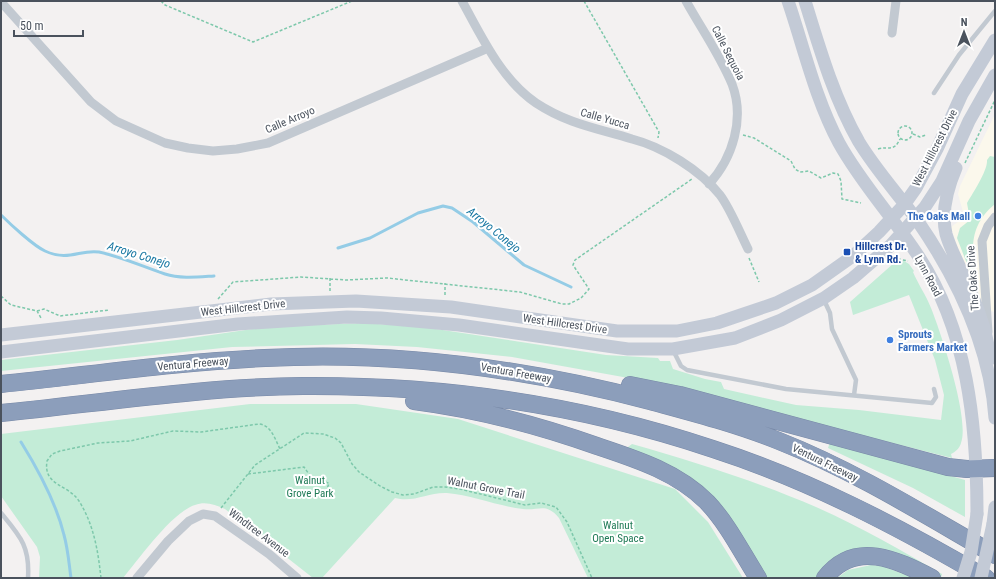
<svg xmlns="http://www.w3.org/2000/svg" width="996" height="579" viewBox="0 0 996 579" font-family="'Roboto Condensed',sans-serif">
<rect width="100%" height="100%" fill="#f3f1f1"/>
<path fill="#fbf8ec" d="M 995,114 L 995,321 L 994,312 L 982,308 L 958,249 L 951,227 L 959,221 L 963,212 L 958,194 L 960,186 Z"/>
<path fill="#c3ecd7" d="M 990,156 L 995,157 L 995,204 C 971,224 971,245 975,272 L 971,274 L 957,238 L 960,228 L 970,220 L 967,203 C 973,193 988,170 987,160 Z
M 904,261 L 909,264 L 914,271 L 913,272 C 918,284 926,295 931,308 C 941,333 970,419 961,443 C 960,448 955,452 951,454 L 952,458 L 693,393 L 623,377 L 512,357 L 417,347 L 355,344 L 232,347 L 1,371 L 1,360 L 177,340 L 266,327 L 363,323 L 423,327 L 606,355 L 658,358 L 660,361 L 670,361 L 673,369 L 705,379 L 721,382 L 724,389 L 796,405 L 859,410 L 941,420 L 944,395 L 935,360 L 909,295 L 853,315 L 850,302 L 894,263 Z
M 250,404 L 356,404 L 458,419 L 675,489 L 708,522 L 743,578 L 588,578 L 559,518 C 546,502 539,511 523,509 C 497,506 472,495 447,493 C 428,492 414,503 395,498 L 322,578 L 313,578 L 225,509 C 215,505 206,501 195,505 C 172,512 139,559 123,578 L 39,578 L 40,557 L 37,547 L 1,496 L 1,434 Z
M 830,442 L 965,480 L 965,517 L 913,488 L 828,448 Z
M 632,444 C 695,462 756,481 816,507 C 859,526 901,550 942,574 L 941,578 L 873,553 L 821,578 L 764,578 L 725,517 L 628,450 L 628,447 Z
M 871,565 L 882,566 L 914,578 L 837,578 L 848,570 Z"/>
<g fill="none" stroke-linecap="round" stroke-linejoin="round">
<path stroke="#94cce6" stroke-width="3" d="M 1,215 C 10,224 34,246 45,251 C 69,262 80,249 99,252 C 122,257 144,267 165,274 C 180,279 198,277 214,276
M 338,248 L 370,238 L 418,213 L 443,206 L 452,208 L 473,222 L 524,265 L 571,287
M 21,442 C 39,471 56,502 64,535 C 68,549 69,564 71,578"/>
<defs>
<path id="motorway" d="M 1,384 C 89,375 177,362 265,358 C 396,351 524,368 650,401 C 694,413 737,424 779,441 C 855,471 925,515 995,555
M 630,385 L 680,395 L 948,467 L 967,469 L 995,468
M 414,401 C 476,409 538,425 597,446 C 636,459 677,472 707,502 C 728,524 742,553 758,578
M 1,413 C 101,403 203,387 303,386 C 441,385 582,405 713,449 C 809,480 899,527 986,578
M 825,578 C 855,539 897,560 932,578"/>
</defs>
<use href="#motorway" stroke="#7889a7" stroke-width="18"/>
<path stroke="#7dc8ab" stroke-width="1.5" stroke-dasharray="3 2" stroke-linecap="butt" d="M 161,1 L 165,5 L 253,42 L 352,1
M 584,1 L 659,132 L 658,138
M898 133a7 7 0 1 1 14 0a7 7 0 1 1-14 0Z
M 913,134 L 920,137 L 926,135
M 743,135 L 754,138 L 791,161 L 795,169 L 800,172 L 809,171 L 821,178 L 833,173 L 838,174 L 841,181 L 842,199 L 861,203
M 878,149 C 889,146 894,152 900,139
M 965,163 L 995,100
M 956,214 L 968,222
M 749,258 L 759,282
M 898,259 L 908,261
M 330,278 L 330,292
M 445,295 L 445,283
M 1,296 L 11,305 L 37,311 L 41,318
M 218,299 L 233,282 L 301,277 L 346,280 L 387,278 L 520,292 L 562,304 L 569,304 L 581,298 L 589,289 L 573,265 L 575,260 L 692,179
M 37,311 L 44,309 L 60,316 L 109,310
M 248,474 L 304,467 L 313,480 L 329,483 L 325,495
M 221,508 L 255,465 L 304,433 L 323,434 L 335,438 L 341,443 L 352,464 L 359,472 L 380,486 L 392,492 L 403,495 L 414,494 L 433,487 L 445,487 L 460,489 L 525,505 L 541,503 L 556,507 L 567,522 L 592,578
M 101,578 C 98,551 94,525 79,501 C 68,484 43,486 47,461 L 52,454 L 60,451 L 98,443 L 130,441 L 173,431 L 201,432 L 259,424 C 271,425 275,439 280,449"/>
<path stroke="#c2c9d1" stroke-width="4.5" d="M 934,93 L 959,55 L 995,11
M 824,300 L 830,313 L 832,329 L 856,380 L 854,395
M 673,350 L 681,366 L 687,370 L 786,389 L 932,403 L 936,397 L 934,389
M 1,513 C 20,536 30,546 28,578"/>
<path stroke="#c2c9d1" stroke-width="9" d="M 462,1 C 482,37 501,79 536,103 C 568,124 596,128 632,139 C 663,147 700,170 720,195 C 730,208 740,233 748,249
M 686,1 C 701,28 720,55 732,84 C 745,118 733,158 709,184
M 1,2 L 91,102 L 116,121 L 165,143 L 188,148 L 213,151 L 237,149 L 268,143 L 488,48
M 892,33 L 896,1
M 988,332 L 982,241 L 988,226 L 995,217
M 137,578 L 168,541 L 189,521 L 203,514 L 215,516 L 269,554 L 297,578"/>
<path stroke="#c3cad6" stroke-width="13" d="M 788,1 C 804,48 815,98 839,143 C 861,183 892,216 917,254 C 968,330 977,425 977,514
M 805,1 C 820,50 834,98 859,142 C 876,170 898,194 917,220 C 957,278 990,347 995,418
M 956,168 C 947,189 941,212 946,234 C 950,248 957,261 963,274 C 975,301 987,329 990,359
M 1,335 L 271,304 L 356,301 L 451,307 L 617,331 L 677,331 L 717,323 L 776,303 L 812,285 L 853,256 L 879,232 L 904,205 L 916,188 L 937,149 L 962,94 L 995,40
M 1,352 L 238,324 L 347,317 L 381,318 L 459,325 L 628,349 L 673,349 L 735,338 L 781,320 L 824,298 L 853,278 L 890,246 L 925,207 L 942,181 L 969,121 L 995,75
M 993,524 L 995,507"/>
<use href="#motorway" stroke="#8c9ebb" stroke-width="17"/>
<path stroke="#c3cad6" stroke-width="13" d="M 963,578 L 971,552 L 977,514
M 981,578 L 993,524"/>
</g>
<g fill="#3f7fe0" stroke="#fff" stroke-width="1.5">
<circle cx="978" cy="216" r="4"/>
<circle cx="890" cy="340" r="4"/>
</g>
<rect fill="#1a4fb4" stroke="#fff" stroke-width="1.5" x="843" y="248" width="8" height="8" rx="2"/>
<g text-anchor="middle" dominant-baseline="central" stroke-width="4" stroke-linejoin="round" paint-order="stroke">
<g font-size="11" fill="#4a525d" stroke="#fff">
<text transform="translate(728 53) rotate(63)">Calle Sequoia</text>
<text transform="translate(605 119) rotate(16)">Calle Yucca</text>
<text transform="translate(290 120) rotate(-23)">Calle Arroyo</text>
<text transform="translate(935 148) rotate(-63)">West Hillcrest Drive</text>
<text transform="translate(928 276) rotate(62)">Lynn Road</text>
<text transform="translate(973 278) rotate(-94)">The Oaks Drive</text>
<text transform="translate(243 308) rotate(-6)">West Hillcrest Drive</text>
<text transform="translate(565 324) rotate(8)">West Hillcrest Drive</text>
<text transform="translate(193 364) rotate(-5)">Ventura Freeway</text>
<text transform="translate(516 373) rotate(10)">Ventura Freeway</text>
<text transform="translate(825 463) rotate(26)">Ventura Freeway</text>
<text transform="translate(486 488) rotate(11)">Walnut Grove Trail</text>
<text transform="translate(259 533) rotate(37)">Windtree Avenue</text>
</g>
<g font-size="11" font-weight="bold" fill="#366cbe" stroke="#fff" text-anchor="end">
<text x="970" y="216">The Oaks Mall</text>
<text x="898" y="334" text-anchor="start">Sprouts<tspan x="898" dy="13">Farmers Market</tspan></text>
</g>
<g font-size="11" font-weight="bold" fill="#164399" stroke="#fff" text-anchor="start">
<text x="855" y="246">Hillcrest Dr.<tspan x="855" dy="13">&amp; Lynn Rd.</tspan></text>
</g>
<g font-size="11" fill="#1f7a56" stroke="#fff">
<text x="310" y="480">Walnut<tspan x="310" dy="13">Grove Park</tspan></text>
<text x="618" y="525">Walnut<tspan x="618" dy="13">Open Space</tspan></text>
</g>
<g font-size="12" font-style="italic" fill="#1777a2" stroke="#fff">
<text transform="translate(494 230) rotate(39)">Arroyo Conejo</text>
<text transform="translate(139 255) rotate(17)">Arroyo Conejo</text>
</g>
</g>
<rect width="996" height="579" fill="none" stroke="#4a525d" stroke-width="4"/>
<g transform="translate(964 32)" stroke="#ffffff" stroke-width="3" paint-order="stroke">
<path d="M0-3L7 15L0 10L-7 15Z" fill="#4a525d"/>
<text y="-6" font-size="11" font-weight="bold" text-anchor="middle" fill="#4a525d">N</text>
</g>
<path d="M14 30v6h69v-6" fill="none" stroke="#4a525d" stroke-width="2"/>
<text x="20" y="30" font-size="12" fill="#4a525d" stroke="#ffffff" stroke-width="3" paint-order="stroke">50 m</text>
</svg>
